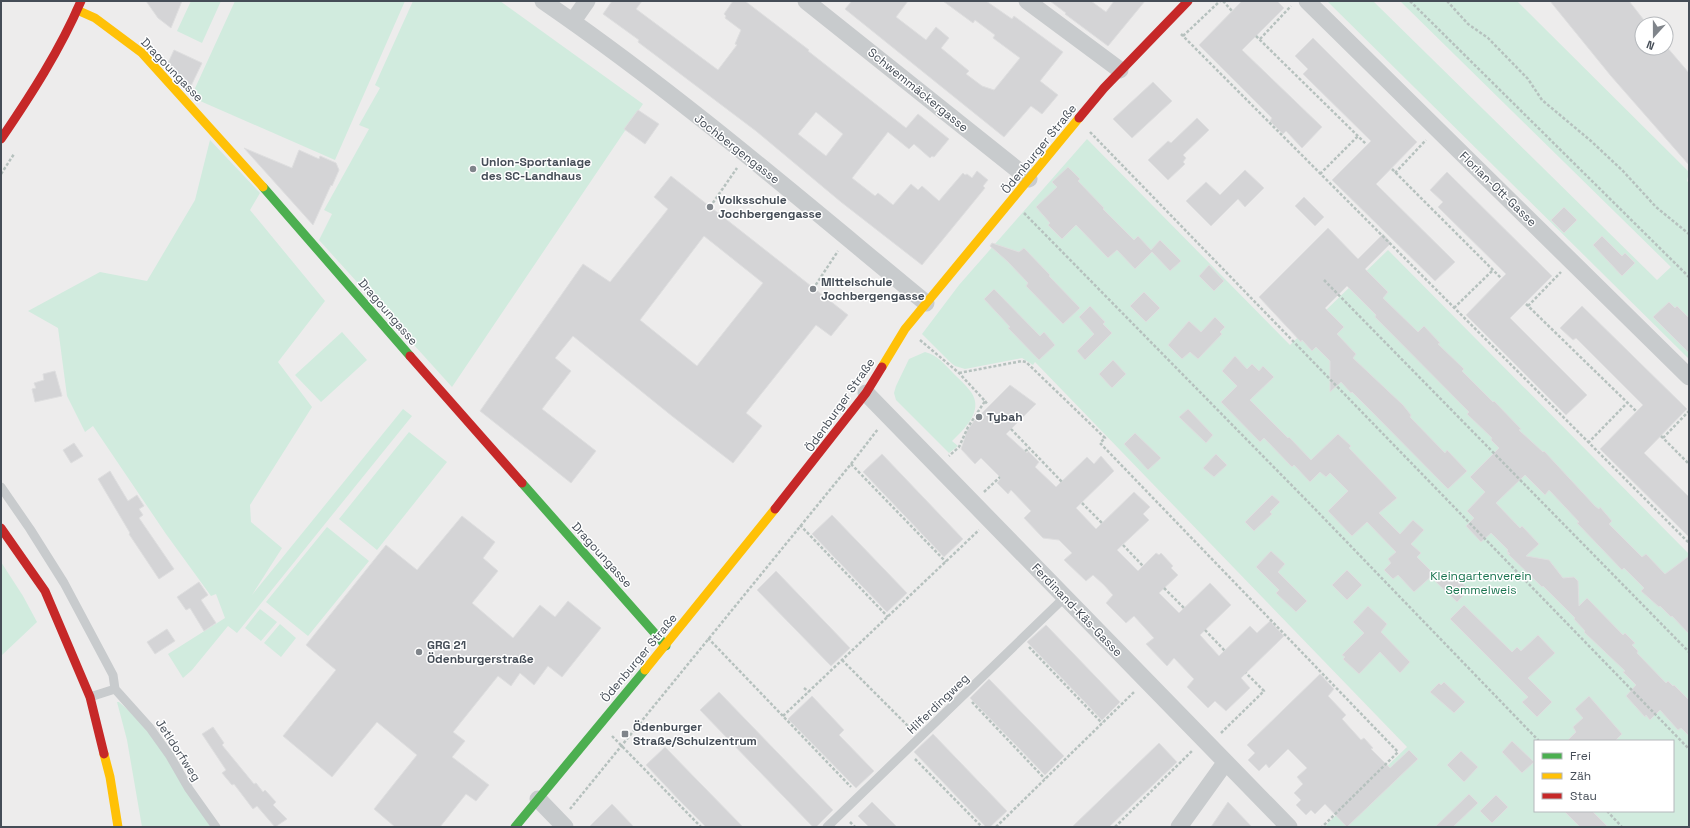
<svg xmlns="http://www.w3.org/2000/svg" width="1690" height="828" viewBox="0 0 1690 828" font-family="'Space Grotesk',sans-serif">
<rect width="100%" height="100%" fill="#edecec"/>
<path fill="#d1ebde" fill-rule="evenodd" d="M 191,1 L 221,1 L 202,43 L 177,31 Z
M 235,1 L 405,1 L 335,160 L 191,97 Z
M 413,1 L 500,1 L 643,104 L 452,387 L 319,240 L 332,214 L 324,210 L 369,129 L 359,125 L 380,88 L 375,85 Z
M 1327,1 L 1373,1 L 1657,280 L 1671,267 L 1400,1 L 1517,1 L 1689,172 L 1687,181 L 1689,183 L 1689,359 Z
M 1087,139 L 1290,345 L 1388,250 L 1689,554 L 1689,827 L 1328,827 L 1326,825 L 1407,747 L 1035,362 L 1033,365 L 1022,358 L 965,369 L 955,366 L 950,362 L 922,334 L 959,285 ZM 1535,741 L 1673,741 L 1673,811 L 1535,811 Z
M 210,140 L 260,193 L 250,210 L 325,301 L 278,362 L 312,407 L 250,505 L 251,522 L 282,548 L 252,595 L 403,409 L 412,416 L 237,633 L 228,626 L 192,670 L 183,678 L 168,654 L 225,618 L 216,594 L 211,596 L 166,534 L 93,426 L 85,432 L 67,396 L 58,328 L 28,311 L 100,272 L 147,281 L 195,200 Z
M 342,332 L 367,360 L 321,402 L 295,375 Z
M 925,352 C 938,355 945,365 954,374 C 959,379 966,385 971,392 C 984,410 965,429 952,441 L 958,446 L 949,453 L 896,400 L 894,393 L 896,386 L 909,359 Z
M 409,432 L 447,462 L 377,550 L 339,519 Z
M 327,527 L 369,561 L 308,636 L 266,602 Z
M 1,562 L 23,596 L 37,622 L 1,656 Z
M 260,609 L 277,622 L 261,641 L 245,628 Z
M 280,624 L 296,638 L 281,657 L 264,643 Z
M 117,702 L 119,702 C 159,735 184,784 211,827 L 142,827 L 127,740 Z"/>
<path fill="#d4d4d6" stroke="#dededf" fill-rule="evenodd" d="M 146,1 L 182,1 L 171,28 L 158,18 Z
M 612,1 L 642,1 L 636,9 L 718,70 L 737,45 L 735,44 L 741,30 L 725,18 L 726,16 L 724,14 L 733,1 L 745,1 L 809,50 L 808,51 L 906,128 L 918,114 L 949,139 L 934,157 L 932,156 L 930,158 L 914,144 L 909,149 L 888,132 L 852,178 L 875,196 L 878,193 L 893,205 L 911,184 L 918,190 L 922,186 L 939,201 L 963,173 L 965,175 L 967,174 L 972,178 L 977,171 L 988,180 L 983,186 L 985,188 L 922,265 L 841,202 L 756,131 L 638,42 L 639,40 L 603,14 ZM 816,112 L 843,134 L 826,156 L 798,134 Z
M 852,1 L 908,1 L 896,17 L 926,40 L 936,27 L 949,38 L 941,48 L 969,71 L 966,74 L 982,86 L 994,90 L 1020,58 L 993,38 L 995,35 L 975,20 L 973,23 L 943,1 L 986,1 L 1012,19 L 1014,16 L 1063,52 L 1040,81 L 1058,95 L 1042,114 L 1031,106 L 1004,137 L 845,9 Z
M 1050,1 L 1091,1 L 1106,12 L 1114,1 L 1145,1 L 1108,46 L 1065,14 L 1066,13 Z
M 1242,1 L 1277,1 L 1284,8 L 1242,50 L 1322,127 L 1302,148 L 1286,131 L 1283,134 L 1270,121 L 1272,118 L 1199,45 Z
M 1550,1 L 1629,1 L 1647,24 L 1642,24 L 1642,48 L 1666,48 L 1666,46 L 1689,73 L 1689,165 L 1611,76 Z
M 1313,38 L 1417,142 L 1376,184 L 1455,262 L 1435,281 L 1332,180 L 1371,141 L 1303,74 L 1308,69 L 1295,56 Z
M 174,50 L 202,63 L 190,88 L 168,63 Z
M 1153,82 L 1172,101 L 1132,138 L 1113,119 Z
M 638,110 L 659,124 L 645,144 L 624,129 Z
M 1197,118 L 1209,130 L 1183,155 L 1186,158 L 1183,162 L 1185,164 L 1168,180 L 1148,160 L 1168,141 L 1171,143 Z
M 244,148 L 292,168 L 299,150 L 319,159 L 320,156 L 336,163 L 339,170 L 332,186 L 331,185 L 313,225 Z
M 1068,167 L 1080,179 L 1078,181 L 1104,208 L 1103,209 L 1134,240 L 1138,236 L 1151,250 L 1160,240 L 1181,261 L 1170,271 L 1152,252 L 1135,269 L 1117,250 L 1108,258 L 1076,225 L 1062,239 L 1048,225 L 1050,223 L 1036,207 L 1057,187 L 1052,182 Z
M 1245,170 L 1264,188 L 1245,207 L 1238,199 L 1211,226 L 1186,201 L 1206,182 L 1220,195 Z
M 1447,172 L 1552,276 L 1510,318 L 1587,395 L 1566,415 L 1466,315 L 1506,274 L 1438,207 L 1443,202 L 1430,190 Z
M 671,176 L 848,315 L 831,336 L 816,325 L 746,413 L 762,426 L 733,463 L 672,416 L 573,336 L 555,358 L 571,371 L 542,409 L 596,451 L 571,483 L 480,411 L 583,264 L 610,282 L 668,209 L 654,197 ZM 704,236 L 763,283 L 697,366 L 640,320 Z
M 1304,197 L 1324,217 L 1315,226 L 1295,206 Z
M 1564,207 L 1577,220 L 1564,233 L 1551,220 Z
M 1328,228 L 1358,259 L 1383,234 L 1391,243 L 1365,269 L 1388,292 L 1383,298 L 1418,332 L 1424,326 L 1440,343 L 1438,344 L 1464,369 L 1462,371 L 1493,402 L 1494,401 L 1521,429 L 1519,430 L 1543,452 L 1544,451 L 1595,506 L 1599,509 L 1600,507 L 1612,521 L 1609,524 L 1642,557 L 1646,554 L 1665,574 L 1689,556 L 1689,634 L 1672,616 L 1671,617 L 1660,606 L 1659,607 L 1641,591 L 1644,588 L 1624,568 L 1622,570 L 1577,523 L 1579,522 L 1549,490 L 1545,495 L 1525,475 L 1496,503 L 1520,528 L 1522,526 L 1539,544 L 1526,556 L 1549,560 L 1563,578 L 1574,577 L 1578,581 L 1579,606 L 1587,598 L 1623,635 L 1625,633 L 1635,643 L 1632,645 L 1638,651 L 1637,653 L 1666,683 L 1668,681 L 1673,686 L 1674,685 L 1689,700 L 1689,736 L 1681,728 L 1678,730 L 1660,710 L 1650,720 L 1646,715 L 1645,717 L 1626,696 L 1636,685 L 1623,672 L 1625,671 L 1584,632 L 1585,631 L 1574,619 L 1575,618 L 1543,586 L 1542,587 L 1507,553 L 1510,554 L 1507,551 L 1508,550 L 1491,533 L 1481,542 L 1466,526 L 1474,518 L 1467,511 L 1485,492 L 1470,477 L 1499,448 L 1491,440 L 1492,438 L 1467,414 L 1469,412 L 1375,317 L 1376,315 L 1347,286 L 1325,308 L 1344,327 L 1337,334 L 1356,354 L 1353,358 L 1403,405 L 1411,415 L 1410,417 L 1445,453 L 1447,450 L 1467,471 L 1448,489 L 1370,410 L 1352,392 L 1351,393 L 1341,382 L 1330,392 L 1330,361 L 1316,347 L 1312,351 L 1302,340 L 1301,342 L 1259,297 Z
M 1602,236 L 1622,256 L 1625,253 L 1635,263 L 1622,276 L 1593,245 Z
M 992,243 L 1019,252 L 1024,248 L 1050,275 L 1049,276 L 1080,308 L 1063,324 L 1026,286 L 1028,283 L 1007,261 L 990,246 Z
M 1209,265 L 1224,281 L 1214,291 L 1199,276 Z
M 994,289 L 1040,336 L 1044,332 L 1055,345 L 1039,360 L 1008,328 L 1010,327 L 984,299 Z
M 1144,292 L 1160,308 L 1146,322 L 1130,306 Z
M 1669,302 L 1675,308 L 1677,306 L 1689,318 L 1689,353 L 1653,317 Z
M 1090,306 L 1105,322 L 1103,324 L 1112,333 L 1085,360 L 1077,351 L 1094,334 L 1079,317 Z
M 1582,306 L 1687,409 L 1644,453 L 1689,497 L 1689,537 L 1600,449 L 1643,405 L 1576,338 L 1573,340 L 1560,328 Z
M 1215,317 L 1225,327 L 1220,332 L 1222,334 L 1198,359 L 1190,352 L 1182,359 L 1168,345 L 1189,321 L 1201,332 Z
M 1235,356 L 1247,369 L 1252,364 L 1259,371 L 1263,366 L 1274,377 L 1250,400 L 1288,438 L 1289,437 L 1311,460 L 1338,434 L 1351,446 L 1349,448 L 1397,498 L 1379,513 L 1400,534 L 1413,520 L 1424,530 L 1411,544 L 1421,553 L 1417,557 L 1434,574 L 1414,592 L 1398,575 L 1393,579 L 1384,570 L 1391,563 L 1388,559 L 1396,552 L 1367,522 L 1352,536 L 1328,511 L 1348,491 L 1330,473 L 1326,477 L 1320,472 L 1310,482 L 1294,465 L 1292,467 L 1264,438 L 1260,442 L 1221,402 L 1237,386 L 1222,371 Z
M 1113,360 L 1126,374 L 1112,388 L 1099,374 Z
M 55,371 L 62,396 L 35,402 L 32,389 L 36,388 L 34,383 L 44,380 L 43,374 Z
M 1010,385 L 1036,404 L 1006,434 L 1027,453 L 1028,451 L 1039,462 L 1035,467 L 1056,487 L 1087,457 L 1094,464 L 1101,456 L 1114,471 L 1076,508 L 1096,529 L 1134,492 L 1150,507 L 1143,514 L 1149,520 L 1117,550 L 1138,571 L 1156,553 L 1159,555 L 1161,553 L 1173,566 L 1171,568 L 1178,575 L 1159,593 L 1179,613 L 1210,583 L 1231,605 L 1200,635 L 1219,656 L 1250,626 L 1257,633 L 1270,621 L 1284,636 L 1241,678 L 1250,688 L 1226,711 L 1215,701 L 1208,708 L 1187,687 L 1194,679 L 1174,658 L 1167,666 L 1146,644 L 1154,638 L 1134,616 L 1126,623 L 1106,603 L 1113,595 L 1104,585 L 1093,575 L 1086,581 L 1064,560 L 1072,553 L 1059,540 L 1043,538 L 1024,518 L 1031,511 L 1011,490 L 1008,494 L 997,483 L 1001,478 L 981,458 L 975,464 L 961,449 L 967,431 L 974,421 Z
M 1188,409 L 1213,435 L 1206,443 L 1179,417 Z
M 1135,433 L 1161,458 L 1148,470 L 1124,444 Z
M 74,443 L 83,456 L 71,463 L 63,450 Z
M 882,454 L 963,539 L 944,557 L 863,472 Z
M 1216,454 L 1227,465 L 1214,477 L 1203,468 Z
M 110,471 L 128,501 L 137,495 L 144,506 L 139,509 L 143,515 L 139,518 L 174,569 L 159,579 L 129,534 L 130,533 L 98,479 Z
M 1272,495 L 1280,502 L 1270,512 L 1272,514 L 1254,531 L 1245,522 Z
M 832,515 L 907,593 L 887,612 L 812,534 Z
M 462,516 L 495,542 L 483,558 L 498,571 L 472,603 L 513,638 L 540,605 L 555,617 L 568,601 L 601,628 L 562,677 L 548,666 L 534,685 L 520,673 L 511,686 L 498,676 L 453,732 L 465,741 L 452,757 L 489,785 L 476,801 L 466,794 L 440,827 L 395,827 L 374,809 L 417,755 L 377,722 L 332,777 L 283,736 L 336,670 L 306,645 L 386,545 L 417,570 Z
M 1271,551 L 1285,564 L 1278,572 L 1307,601 L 1296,612 L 1276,593 L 1279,590 L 1256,567 Z
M 1347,570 L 1362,585 L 1347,600 L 1332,585 Z
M 776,571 L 850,648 L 831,666 L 757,590 Z
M 1445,572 L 1452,579 L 1455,576 L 1469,590 L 1457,602 L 1435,581 Z
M 199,582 L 208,595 L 201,600 L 216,623 L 204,631 L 190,608 L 186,610 L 177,597 Z
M 1464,605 L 1512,652 L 1517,647 L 1521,651 L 1538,635 L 1555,653 L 1528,678 L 1552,702 L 1537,717 L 1522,702 L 1528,697 L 1450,619 Z
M 1368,606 L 1387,624 L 1381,632 L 1410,662 L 1400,673 L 1380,652 L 1359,674 L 1343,659 L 1345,657 L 1342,655 L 1364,633 L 1353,622 Z
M 1046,625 L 1120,702 L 1102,720 L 1027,642 Z
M 167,629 L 175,641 L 155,654 L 147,642 Z
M 1320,674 L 1334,689 L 1328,696 L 1346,715 L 1342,719 L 1361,740 L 1364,738 L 1373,748 L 1371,749 L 1390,768 L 1409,750 L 1418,759 L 1347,827 L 1325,804 L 1315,814 L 1311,810 L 1306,815 L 1296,805 L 1301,800 L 1294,793 L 1303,784 L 1297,777 L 1307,768 L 1288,749 L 1269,768 L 1266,764 L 1259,771 L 1248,760 L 1255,753 L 1247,745 Z
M 989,679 L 1064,756 L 1045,775 L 970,698 Z
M 1444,682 L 1465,702 L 1454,713 L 1430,692 L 1439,683 L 1441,685 Z
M 719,692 L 833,810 L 816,827 L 813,827 L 700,710 Z
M 812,696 L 844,730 L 839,735 L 874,771 L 856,788 L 788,719 Z
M 1589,696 L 1622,734 L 1615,741 L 1567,741 L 1576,732 L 1573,727 L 1583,718 L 1575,709 Z
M 213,727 L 224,743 L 222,745 L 254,784 L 256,783 L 263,792 L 265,790 L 276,802 L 273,805 L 287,819 L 275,827 L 257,806 L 253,809 L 234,784 L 232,785 L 222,773 L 226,770 L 202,734 Z
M 933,734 L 1007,811 L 990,827 L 986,827 L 914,752 Z
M 1512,741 L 1534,762 L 1522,773 L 1502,752 Z
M 1159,743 L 1177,762 L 1109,827 L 1072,827 Z
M 665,747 L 699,782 L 743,827 L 706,827 L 680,801 L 646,765 Z
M 1461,751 L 1478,767 L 1464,782 L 1447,765 Z
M 1469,794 L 1478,803 L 1453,827 L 1435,827 Z
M 1496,795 L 1508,807 L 1492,823 L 1480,811 Z
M 872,802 L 897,827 L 869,827 L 858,816 Z
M 1228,802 L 1252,827 L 1211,827 Z
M 612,804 L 634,827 L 589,827 Z
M 1564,811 L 1592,811 L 1608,827 L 1580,827 Z"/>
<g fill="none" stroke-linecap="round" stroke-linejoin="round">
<path stroke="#b6c1be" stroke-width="2.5" stroke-dasharray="3 2" stroke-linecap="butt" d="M 1223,1 L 1232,11
M 1410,1 L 1689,277
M 1447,1 L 1468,24 L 1488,38 L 1528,79 L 1542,100 L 1591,141 L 1623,171 L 1656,207 L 1689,234
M 1181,34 L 1689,543
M 1183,36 L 1220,1
M 1256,36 L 1366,144
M 1260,39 L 1291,6
M 1090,132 L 1689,749
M 1392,169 L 1501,278
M 1395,173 L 1426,140
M 1,174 L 14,154
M 1320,174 L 1358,136
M 710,207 L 737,168
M 1024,213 L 1314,508 L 1539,741
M 1324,280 L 1689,652
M 813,289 L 838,251
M 1526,304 L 1636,411
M 1528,306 L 1561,272
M 1454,308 L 1493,270
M 920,340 L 959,373 L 985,401 L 968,427 L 959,447 L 949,456
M 959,373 L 1022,361 L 1026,362 L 1105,438 L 1100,443 L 1398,752 L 1322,827
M 985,401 L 988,405
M 1011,429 L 1062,482
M 1661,436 L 1689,464
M 1663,438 L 1689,411
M 1588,443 L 1627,403
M 1025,451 L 1030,448
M 851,464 L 946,562
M 984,492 L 1000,477
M 1082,503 L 1102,523
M 800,525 L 888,617
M 1123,545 L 1143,566
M 1164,588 L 1184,608
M 1205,630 L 1225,651
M 708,638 L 851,787
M 1029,647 L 1102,723
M 842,660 L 911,729
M 804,688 L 809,692
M 972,702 L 1045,779
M 783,716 L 979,530
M 1221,733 L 1264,691 L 1246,673
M 612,736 L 701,827
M 915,759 L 982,827
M 570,809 L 851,464 L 878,429
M 1607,811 L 1622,827
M 850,822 L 855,827
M 996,827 L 1134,692
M 1115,827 L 1193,750"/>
<path stroke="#c8cbcd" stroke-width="9" d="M 1,487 L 30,529 L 64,583 L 113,675 L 115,689 L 90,697
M 115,689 L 150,728 L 170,756 L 189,789 L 216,827
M 827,827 L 1065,597"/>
<path stroke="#c8cbcd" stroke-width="17" d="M 543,1 C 677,93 801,200 926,303
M 806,1 L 1029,179
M 1027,1 L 1120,70
M 1307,1 L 1689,377
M 573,21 L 587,1
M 866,393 L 1289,827
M 538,799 L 565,827
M 1179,827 L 1225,763"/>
<path stroke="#4caf50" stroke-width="9" d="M 263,187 L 410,356
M 522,483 L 666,646
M 515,827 L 645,670"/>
<path stroke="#ffc107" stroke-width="9" d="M 77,10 L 95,18 L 142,53 L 263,187
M 882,367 L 905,329 L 1079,118
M 645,670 L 775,509
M 104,754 L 110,777 L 118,827"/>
<path stroke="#c62828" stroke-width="9" d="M 1079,118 L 1104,88 L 1188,1
M 1,139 C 31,95 60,50 81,1
M 410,356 L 522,483
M 775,509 L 866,393 L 882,367
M 1,528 L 45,591 L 90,697 L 104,754"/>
</g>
<g fill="#80858b" stroke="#fff" stroke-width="1.5">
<circle cx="473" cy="169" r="4"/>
<circle cx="710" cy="207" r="4"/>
<circle cx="813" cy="289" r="4"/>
<circle cx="979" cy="417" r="4"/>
<circle cx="419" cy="652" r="4"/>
<rect x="621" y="730" width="8" height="8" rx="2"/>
</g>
<g text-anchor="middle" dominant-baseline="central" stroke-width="3" stroke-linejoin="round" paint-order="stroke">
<g font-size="12" fill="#454d57" stroke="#fff">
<text transform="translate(172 70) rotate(46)">Dragoungasse</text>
<text transform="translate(918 90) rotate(39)">Schwemmäckergasse</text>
<text transform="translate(737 149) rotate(38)">Jochbergengasse</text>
<text transform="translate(1039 149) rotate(-51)">Ödenburger Straße</text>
<text transform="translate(1498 189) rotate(44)">Florian-Ott-Gasse</text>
<text transform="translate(388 312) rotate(49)">Dragoungasse</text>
<text transform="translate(840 405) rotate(-55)">Ödenburger Straße</text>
<text transform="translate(602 555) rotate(48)">Dragoungasse</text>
<text transform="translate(1077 610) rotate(46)">Ferdinand-Käs-Gasse</text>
<text transform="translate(639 658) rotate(-50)">Ödenburger Straße</text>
<text transform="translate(938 704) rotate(-44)">Hilferdingweg</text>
<text transform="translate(178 750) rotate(57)">Jetldorfweg</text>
</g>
<g font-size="12" font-weight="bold" fill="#454d57" stroke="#fff" text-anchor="start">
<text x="481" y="162">Union-Sportanlage<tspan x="481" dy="14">des SC-Landhaus</tspan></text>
<text x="718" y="200">Volksschule<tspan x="718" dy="14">Jochbergengasse</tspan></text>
<text x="821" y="282">Mittelschule<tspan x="821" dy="14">Jochbergengasse</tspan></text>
<text x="987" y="417">Tybah</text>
<text x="427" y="645">GRG 21<tspan x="427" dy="14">Ödenburgerstraße</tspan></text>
<text x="633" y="727">Ödenburger<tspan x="633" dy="14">Straße/Schulzentrum</tspan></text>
</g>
<g font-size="12" fill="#1a7450" stroke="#fff">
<text x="1481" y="576">Kleingartenverein<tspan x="1481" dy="14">Semmelweis</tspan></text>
</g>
</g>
<rect width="1690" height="828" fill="none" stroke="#454d57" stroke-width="4"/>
<rect x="1534" y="740" width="140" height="72" fill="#ffffff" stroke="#b5b8bc"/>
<rect x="1542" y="753" width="20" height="6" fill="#4caf50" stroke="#b5b8bc"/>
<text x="1570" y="760" font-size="12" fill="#454d57">Frei</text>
<rect x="1542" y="773" width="20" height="6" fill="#ffc107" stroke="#b5b8bc"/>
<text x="1570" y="780" font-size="12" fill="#454d57">Zäh</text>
<rect x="1542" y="793" width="20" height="6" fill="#c62828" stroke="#b5b8bc"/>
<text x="1570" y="800" font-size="12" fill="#454d57">Stau</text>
<g transform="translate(1654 36) rotate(201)"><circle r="19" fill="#ffffff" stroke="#b5b8bc"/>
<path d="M0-3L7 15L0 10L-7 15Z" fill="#80858b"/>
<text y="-6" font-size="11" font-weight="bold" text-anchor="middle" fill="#454d57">N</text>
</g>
</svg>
